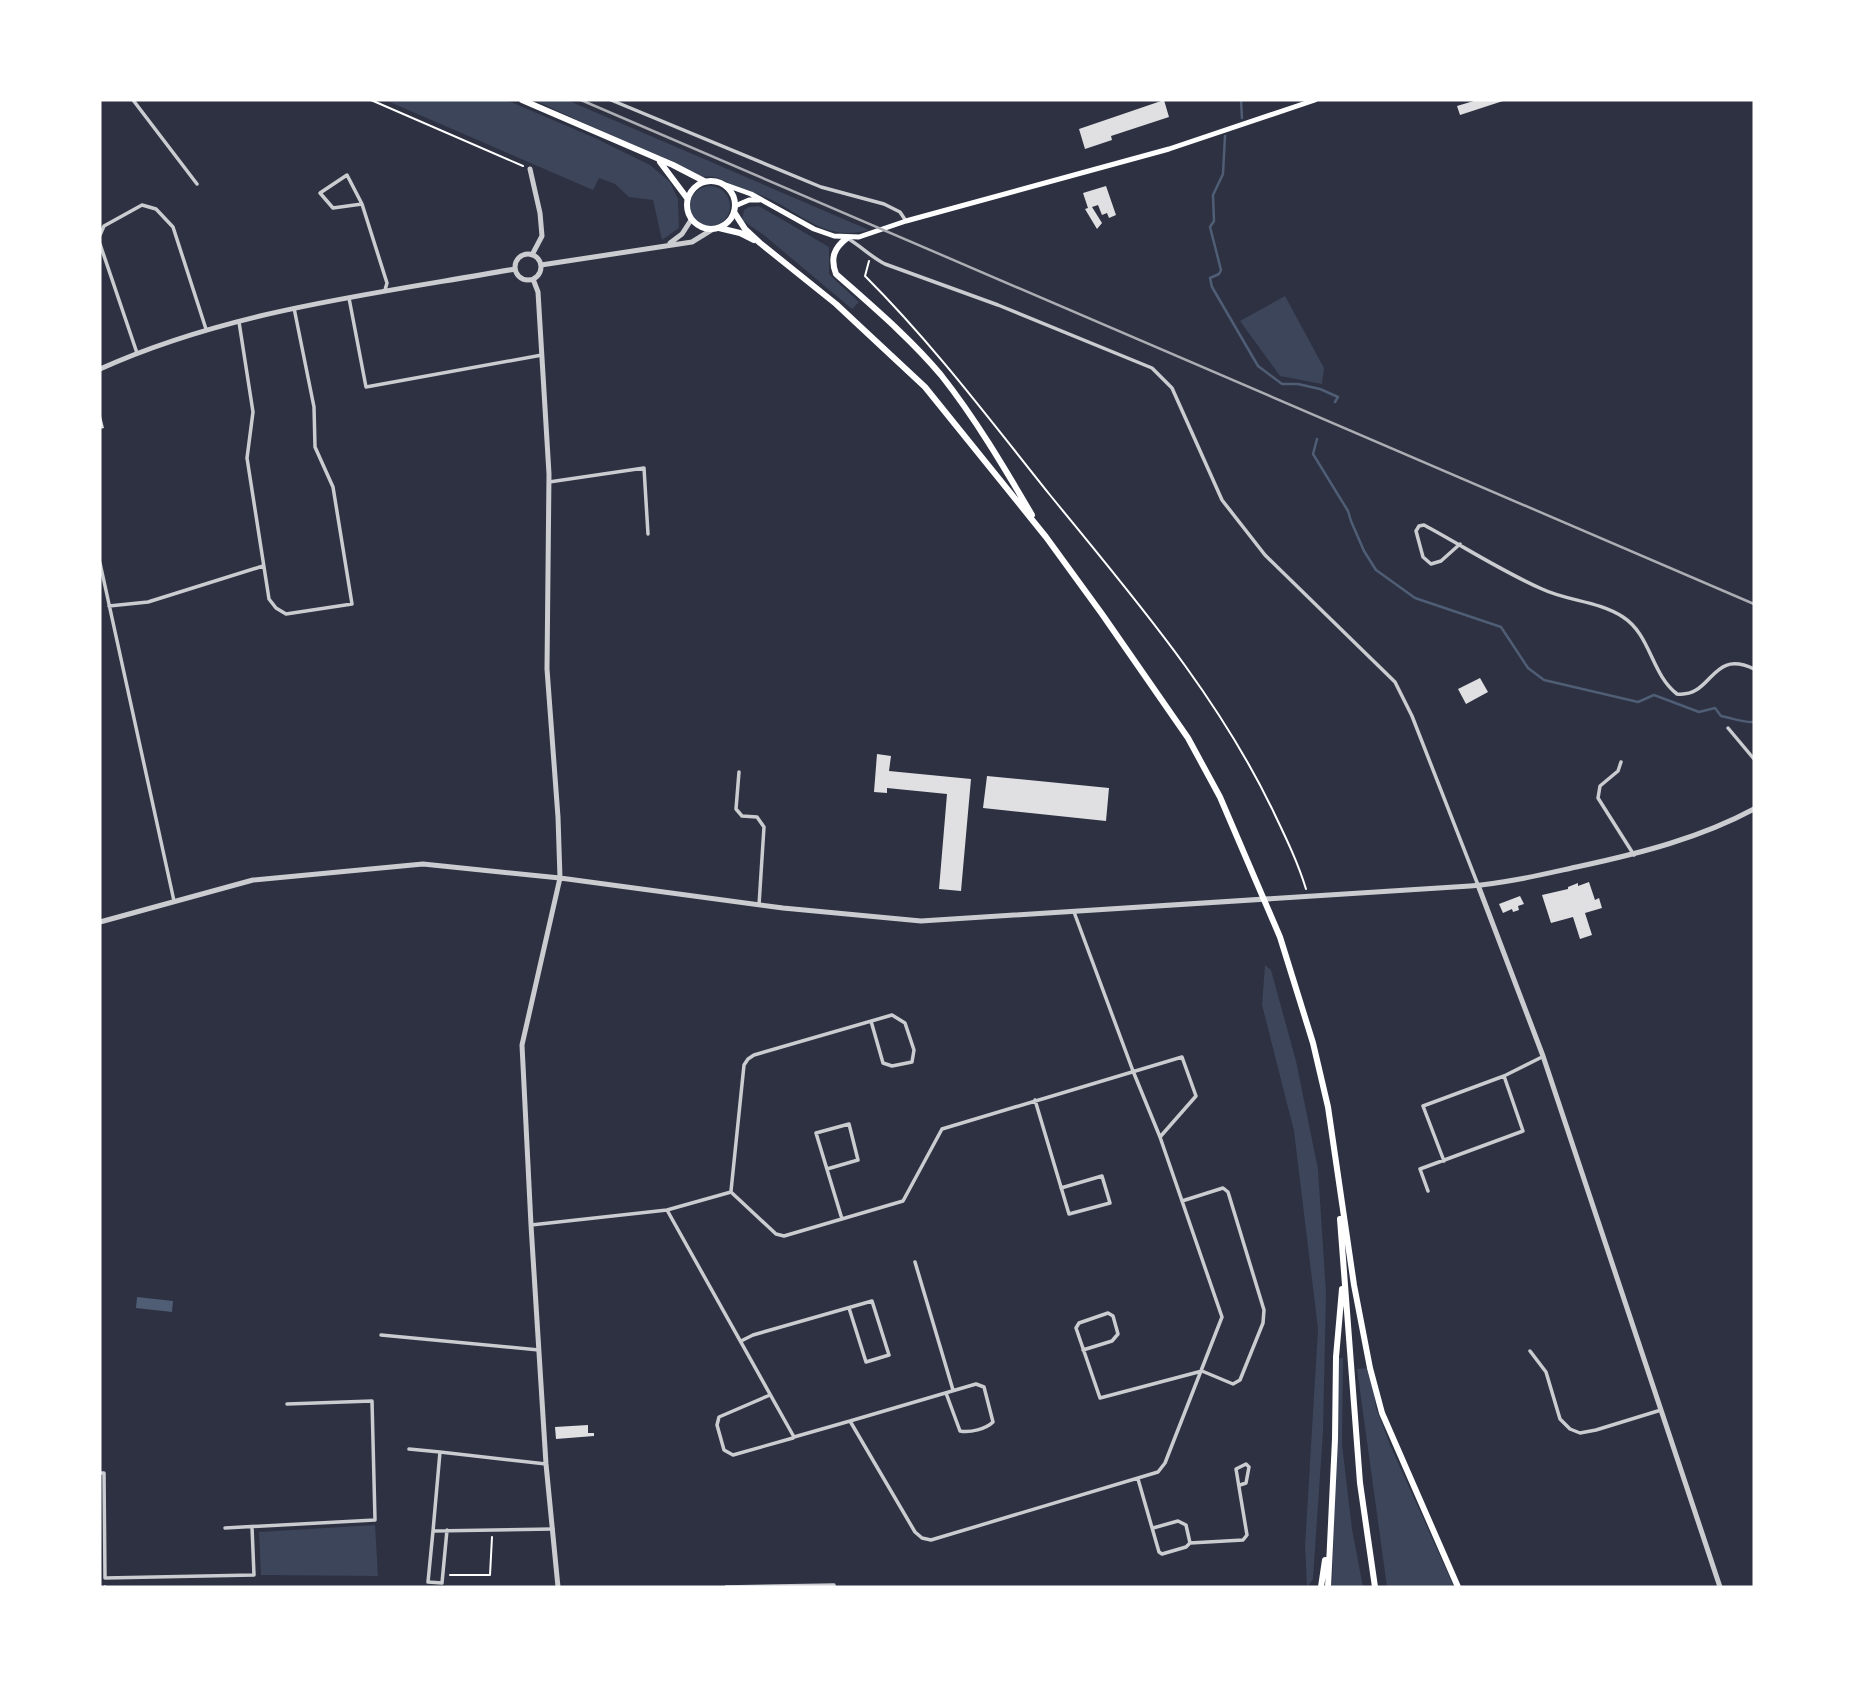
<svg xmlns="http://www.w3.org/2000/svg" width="1854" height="1687" viewBox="0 0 1854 1687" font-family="Ubuntu,sans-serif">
<rect width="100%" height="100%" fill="#2d3142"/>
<path fill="#3c4559" d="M 385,100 L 506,100 L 595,138 L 650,165 L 670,182 L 678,199 L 679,228 L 662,240 L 653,200 L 629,197 L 615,184 L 599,178 L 593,190 Z
M 534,100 L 567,100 L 869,230 C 824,243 800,211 763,196 C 756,193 748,192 742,190 C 726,183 720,174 701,177 Z
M690 206a20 20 0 1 1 40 0a20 20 0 1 1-40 0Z
M 759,206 L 829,247 L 829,274 L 859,302 L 852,309 L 765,236 L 742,220 L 744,210 L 749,207 Z
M 1285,296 L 1324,368 L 1322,384 L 1280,376 L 1240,321 Z
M 1265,965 L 1271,970 L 1296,1061 L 1318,1169 L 1326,1293 L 1323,1432 L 1313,1579 L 1307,1587 L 1305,1546 L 1318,1329 L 1294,1131 L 1262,1005 Z
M 1339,1358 L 1343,1358 L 1342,1444 L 1352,1529 L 1363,1587 L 1332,1587 Z
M 1370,1368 L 1376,1408 L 1391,1447 L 1454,1587 L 1387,1587 L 1357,1369 Z
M 375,1525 L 378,1576 L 261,1575 L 259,1532 Z"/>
<path fill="#4f5d75" d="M 137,1297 L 173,1301 L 172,1312 L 136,1308 Z"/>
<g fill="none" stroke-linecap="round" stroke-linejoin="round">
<path stroke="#4f5d75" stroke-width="2.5" d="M 1241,100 L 1242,118
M 1225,136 L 1223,174 L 1213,195 L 1214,221 L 1210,227 L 1221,270 L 1219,274 L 1210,278 L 1212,287 L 1258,366 L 1282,384 L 1298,384 L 1320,389 L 1338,397 L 1335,402
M 1317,439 L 1313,454 L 1348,511 L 1351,521 L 1364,551 L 1376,570 L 1415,598 L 1501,627 L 1528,668 L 1544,680 L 1638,702 L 1654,695 L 1699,712 L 1715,708 L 1721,716 C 1732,718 1743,723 1754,722"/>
</g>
<path fill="#e0e0e3" d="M 1164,100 L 1169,117 L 1111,136 L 1112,140 L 1085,149 L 1079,129 Z
M 1477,100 L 1506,100 L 1460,115 L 1457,106 Z
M 1106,186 L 1116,215 L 1109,218 L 1107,213 L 1102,215 L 1098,205 L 1092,207 L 1102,223 L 1097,229 L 1085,209 L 1088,208 L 1083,193 Z
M 100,412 L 104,428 L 100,429 Z
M 1480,678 L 1488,692 L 1466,704 L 1458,689 Z
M 877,754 L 891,756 L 889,771 L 971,779 L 961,891 L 939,889 L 947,794 L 887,788 L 887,793 L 874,792 Z
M 987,776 L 1109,788 L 1106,821 L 983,808 Z
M 1589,882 L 1595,900 L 1599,898 L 1602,908 L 1585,913 L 1592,935 L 1580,939 L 1573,917 L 1551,923 L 1542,895 L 1568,889 L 1568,887 L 1578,883 L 1578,886 Z
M 1520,896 L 1524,904 L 1518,906 L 1519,910 L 1513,912 L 1512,909 L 1503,913 L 1499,904 Z
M 588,1425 L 588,1433 L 594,1433 L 594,1436 L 556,1439 L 555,1427 Z"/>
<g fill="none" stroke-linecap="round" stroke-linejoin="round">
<path stroke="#fff" stroke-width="2" d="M 371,100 L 523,166
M 869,261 L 865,276 C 933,344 990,420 1050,495 C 1133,597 1219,696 1275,815 C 1287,840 1298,863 1306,889
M 450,1575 L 490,1575 L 492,1537"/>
<path stroke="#caccd0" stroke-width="2" d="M 105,1587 L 105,1586"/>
<path stroke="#caccd0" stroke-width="3.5" d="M 133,100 L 197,184
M 611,100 L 821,187 L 884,204 L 900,212 L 906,221
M 362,204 L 333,208 L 320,193 L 347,175 L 362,204 L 387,283 L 385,290
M 100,235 L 104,226 L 142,205 L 156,209 L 173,227 L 206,329
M 847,238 C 861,246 871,257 885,264 L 998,305 L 1152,368 L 1172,388 L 1222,500 L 1265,555 L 1395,682 L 1412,716 L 1478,885
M 100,244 L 137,353
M 349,298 L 366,387 L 542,355
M 239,322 L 253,412 L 247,458 L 269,599 L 276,608 L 286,614 L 352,604 L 333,487 L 315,447 L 314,407 L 294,308
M 549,482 L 644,468 L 648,534
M 1460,544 L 1441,561 L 1431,564 L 1423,557 L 1416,531 L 1419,526 L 1424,525 C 1463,546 1501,571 1542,589 C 1567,601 1599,601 1623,617 C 1651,635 1651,674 1677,694 C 1713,698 1710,648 1754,669
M 100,563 L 174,901
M 109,606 L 148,602 L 263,566
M 1728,728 L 1754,759
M 1621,762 L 1618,771 L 1600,786 L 1598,798 L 1634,855
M 739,772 L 736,809 L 742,816 L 757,817 L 764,827 L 759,905
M 1035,1100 L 1069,1214 L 1110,1203 L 1102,1176 L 1061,1188
M 1444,1161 L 1423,1106 L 1504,1076 L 1542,1057
M 827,1169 L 858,1160 L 849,1124 L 816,1133 L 842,1219
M 731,1191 L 744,1065 L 748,1059 L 754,1055 L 892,1015 L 905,1023 L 914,1050 L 912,1062 L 892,1066 L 883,1063 L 871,1021
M 1428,1191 L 1420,1169 L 1523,1131 L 1504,1076
M 667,1210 L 794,1437 L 850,1421 L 915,1532 L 922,1538 L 931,1540 L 1158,1472 L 1165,1463 L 1222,1317 L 1160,1137 L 1133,1071 L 1074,912
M 531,1225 L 667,1210 L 731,1192 L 776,1234 L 784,1236 L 903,1201 L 942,1129 L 1182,1057 L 1196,1096 L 1160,1137
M 915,1262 L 953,1390
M 381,1335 L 539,1350
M 741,1341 L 753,1335 L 872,1301 L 889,1355 L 866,1362 L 849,1308
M 1083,1350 L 1112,1341 L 1118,1334 L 1113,1316 L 1108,1313 L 1079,1323 L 1076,1328 L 1100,1398 L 1202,1371 L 1233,1384 L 1240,1380 L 1263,1323 L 1264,1310 L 1228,1192 L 1223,1188 L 1182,1201
M 1530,1351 L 1546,1372 L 1560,1419 L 1570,1429 L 1580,1433 L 1596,1430 L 1661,1410
M 770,1395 L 719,1417 L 717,1425 L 724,1450 L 733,1455 L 793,1438
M 850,1421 L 976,1384 L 984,1387 L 993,1422 C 986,1429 970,1433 960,1431 L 946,1393
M 409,1449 L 440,1452
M 546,1464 L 440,1452 L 433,1531 L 553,1529
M 100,1473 L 104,1473 L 105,1578 L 254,1575 L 252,1527
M 1138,1479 L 1159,1552 L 1162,1554 L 1186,1547 L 1190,1543 L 1243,1540 L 1247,1535 L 1236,1469 L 1246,1464 L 1249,1467 L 1246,1483 L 1240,1485
M 225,1528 L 375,1520 L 372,1401 L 287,1404
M 1153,1528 L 1178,1521 L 1186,1525 L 1190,1543
M 433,1531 L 428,1582 L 442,1583 L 447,1530
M 726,1587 L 834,1585 L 834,1587"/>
<path stroke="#caccd0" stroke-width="5" d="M 530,169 L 540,213 L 542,236 L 532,255
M 670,243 L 682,234 L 691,220
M515 267a13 13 0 1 1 26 0a13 13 0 1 1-26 0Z
M 541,265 L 692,242 L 713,229
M 533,279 L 538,292 L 549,474 L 547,669 L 558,817 L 560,878 L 522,1045 L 531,1225 L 546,1464 L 558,1587
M 100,369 C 231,310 374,294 515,269
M 1478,885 L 1543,1056 L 1720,1587
M 100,922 L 253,880 L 423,864 L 560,878 L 783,908 L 921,921 L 1470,886 C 1508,883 1544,874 1581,866 C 1641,853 1700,838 1754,809"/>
<path stroke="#fff" stroke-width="5" d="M 726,185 L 751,194 L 814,229 L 834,236 L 859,237 L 906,221 L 1169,149 L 1315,100
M 735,206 L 749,200 L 759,200"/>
<path stroke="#fff" stroke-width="6" d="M 522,100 L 673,165 L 704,181
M 660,162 L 687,198
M687 205a24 24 0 1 1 48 0a24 24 0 1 1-48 0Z"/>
<path stroke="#fff" stroke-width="6" d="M 734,212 L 745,229 L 760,243 L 836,304 L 925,387 L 1046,537 L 1102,614 L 1188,738 L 1220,797 L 1280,937 L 1313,1043 L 1328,1107 L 1354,1285 L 1370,1368 L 1382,1413 L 1458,1587
M 719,228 L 740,233 L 754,240
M 847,238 C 834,248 830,258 836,274 C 872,306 910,338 941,375 C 975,418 1004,467 1032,515
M 1340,1219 L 1360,1483 L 1375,1587
M 1321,1587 L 1325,1560
M 1328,1587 L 1335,1439 L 1336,1357 L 1342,1289"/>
<path stroke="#abadb3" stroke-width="2.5" d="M 581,100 L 1754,604"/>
</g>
<rect width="1854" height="1687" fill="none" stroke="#ffffff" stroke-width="203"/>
</svg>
